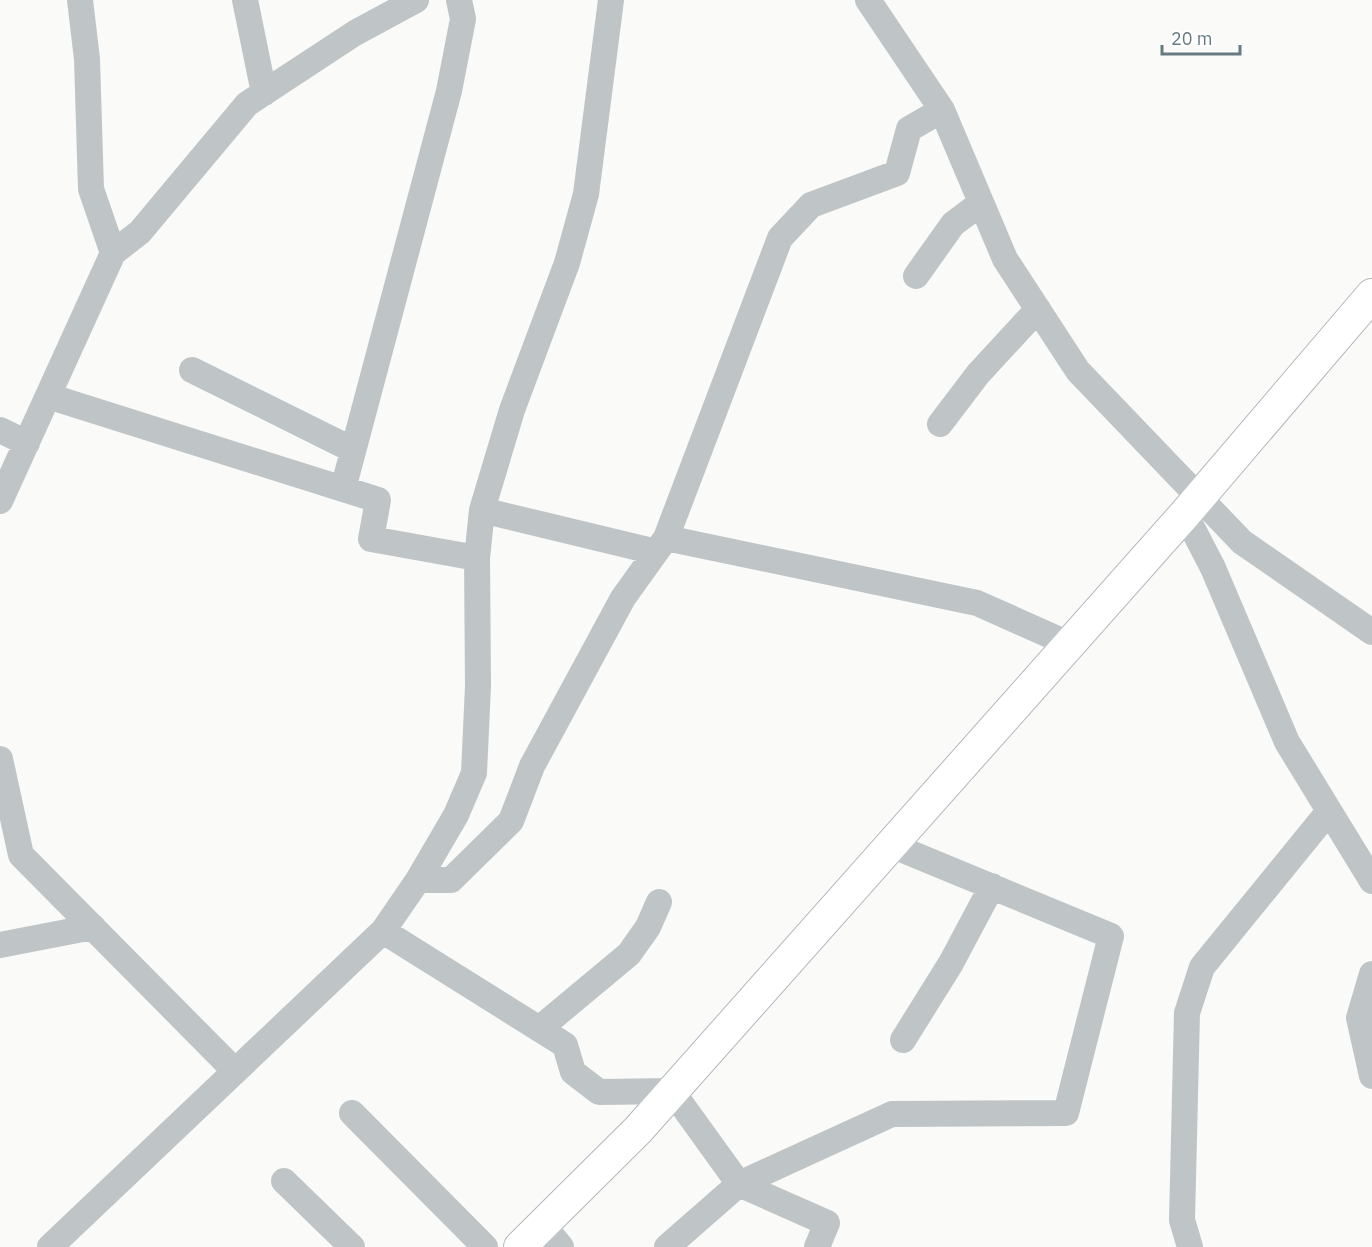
<svg xmlns="http://www.w3.org/2000/svg" width="1372" height="1247" viewBox="0 0 1372 1247" font-family="'IBM Plex Sans',sans-serif">
<rect width="100%" height="100%" fill="#fafaf8"/>
<g fill="none" stroke-linecap="round" stroke-linejoin="round">
<defs>
<path id="major" d="M 520,1247 L 638,1130 L 1185,514 L 1372,295"/>
</defs>
<use href="#major" stroke="#b3b9bc" stroke-width="34"/>
<path stroke="#bfc5c7" stroke-width="26" d="M 80,0 L 87,59 L 91,189 L 113,253
M 245,0 L 264,93
M 868,0 L 942,110 L 1005,259 L 1078,371 L 1242,542 L 1372,632
M 916,276 L 953,224 L 981,203
M 192,370 L 353,450
M 48,396 L 378,500 L 371,539 L 477,558
M 940,424 L 978,374 L 1038,309
M 0,430 L 27,443
M 343,489 L 449,91 L 463,19 L 459,0
M 0,501 L 113,253 L 140,232 L 247,104 L 355,33 L 416,0
M 482,510 L 656,552
M 1185,514 L 1213,568 L 1287,742 L 1372,881
M 666,538 L 977,603 L 1069,644
M 0,759 L 21,855 L 235,1071
M 418,880 L 451,880 L 511,821 L 532,766 L 623,598 L 666,538 L 780,238 L 811,205 L 897,173 L 909,129 L 942,110
M 383,931 L 565,1045 L 573,1072 L 599,1092 L 672,1091 L 739,1184 L 892,1114 L 1066,1113 L 1111,936 L 891,845
M 0,945 L 93,927
M 1372,974 L 1359,1018 L 1372,1076
M 539,1029 L 629,954 L 648,927 L 659,902
M 903,1040 L 951,963 L 992,886
M 352,1113 L 485,1247
M 284,1181 L 352,1247
M 543,1225 L 561,1247
M 50,1247 L 383,931 L 418,880 L 456,815 L 474,773 L 478,686 L 477,558 L 482,510 L 512,410 L 567,263 L 586,194 L 611,0
M 667,1247 L 739,1184 L 827,1223 L 817,1247
M 1190,1247 L 1182,1220 L 1187,1013 L 1202,967 L 1329,811"/>
<use href="#major" stroke="#fff" stroke-width="32"/>
</g>
<path d="M1162 45v9h78v-9" fill="none" stroke="#667a81" stroke-width="3"/>
<text x="1171" y="45" font-size="18" fill="#667a81" stroke="#ffffff" stroke-width="4.5" paint-order="stroke">20 m</text>
</svg>
